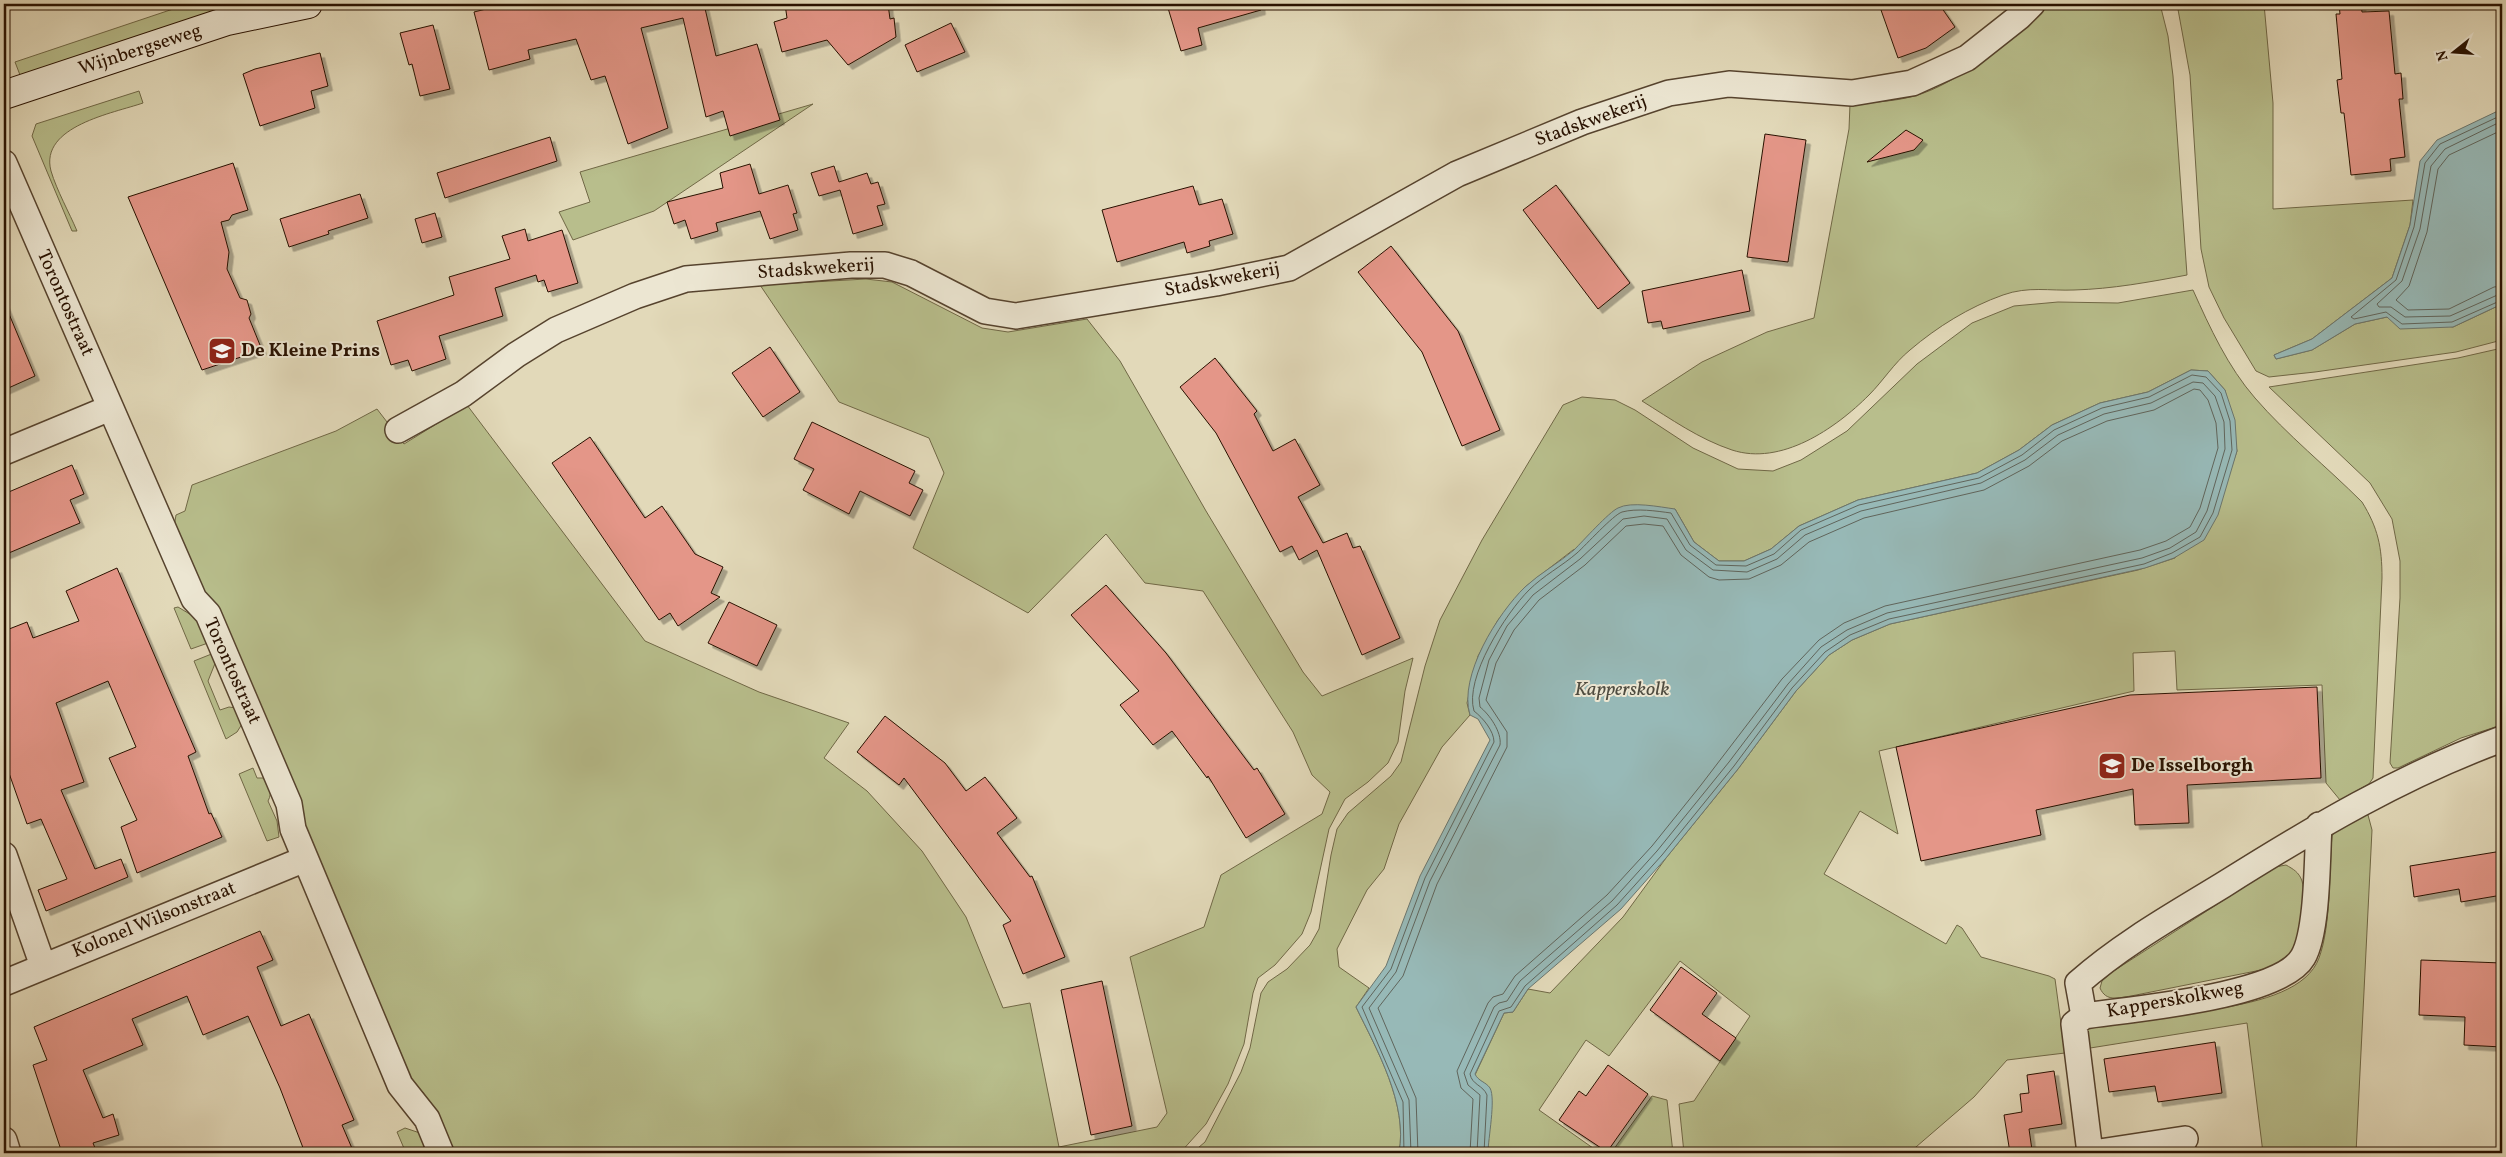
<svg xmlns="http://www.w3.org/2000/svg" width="2506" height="1157" viewBox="0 0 2506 1157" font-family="Vollkorn,serif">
<defs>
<filter id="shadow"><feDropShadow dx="4.5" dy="4.5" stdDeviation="0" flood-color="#0004"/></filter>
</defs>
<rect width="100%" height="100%" fill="#e2d9b9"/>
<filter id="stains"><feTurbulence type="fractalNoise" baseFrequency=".004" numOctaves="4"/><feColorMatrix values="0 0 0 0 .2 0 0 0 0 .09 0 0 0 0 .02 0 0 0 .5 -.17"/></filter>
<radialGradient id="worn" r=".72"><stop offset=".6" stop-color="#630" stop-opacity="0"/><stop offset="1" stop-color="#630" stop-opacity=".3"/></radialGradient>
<path fill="#b8be8c" stroke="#706846" d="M 188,4 L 253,4 L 223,11 L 20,75 L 15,62 Z
M 2049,4 L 2160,4 L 2168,36 L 2173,76 L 2187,275 C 2150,282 2112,289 2074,290 C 2050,291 2028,286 2003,295 C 1969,307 1937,327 1910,350 C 1894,363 1883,381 1869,395 C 1835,429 1781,466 1732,450 C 1699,439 1671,419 1642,401 L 1702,362 L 1767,332 L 1814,318 L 1849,129 L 1850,104 C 1871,102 1893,102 1914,96 C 1957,85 2018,35 2049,4 Z
M 2177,4 L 2264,4 L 2273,103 L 2273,209 L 2413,200 L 2410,225 L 2392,278 L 2312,339 L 2274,355 L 2276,359 L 2312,350 L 2355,324 L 2387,317 L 2453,327 L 2502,304 L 2502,340 L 2456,352 L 2315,372 L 2269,377 L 2256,371 L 2224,318 L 2209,287 L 2201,249 L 2190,75 Z
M 139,91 L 143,103 C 114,113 39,126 51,171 C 57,191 69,212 77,231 L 72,231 L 32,136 L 36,124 Z
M 813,104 L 654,211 L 573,240 L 559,212 L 590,202 L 580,172 Z
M 866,279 L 892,282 L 982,328 L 1008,332 L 1087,319 L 1120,361 L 1206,511 L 1303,672 L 1322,696 L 1413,658 L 1405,691 L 1398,742 L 1388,763 L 1368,782 L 1345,799 L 1329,829 L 1311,912 L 1302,934 L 1275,965 L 1258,978 L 1253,993 L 1244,1044 L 1228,1084 L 1206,1124 L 1180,1153 L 448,1153 L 423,1092 L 406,1075 L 302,822 L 304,814 L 214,604 L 201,591 L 174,527 L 176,515 L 185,511 L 192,485 L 336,431 L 377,409 L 404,444 L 467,405 L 645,641 L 759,692 L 849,723 L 824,758 L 867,791 L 922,851 L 966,917 L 1003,1008 L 1030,1003 L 1059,1147 L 1157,1127 L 1167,1113 L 1130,957 L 1204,927 L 1221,875 L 1322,814 L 1330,792 L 1312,775 L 1293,732 L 1203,591 L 1145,583 L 1106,534 L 1028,613 L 913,548 L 944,473 L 929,438 L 839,402 L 760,285 Z
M 2193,290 C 2210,328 2228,367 2255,398 C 2287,435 2327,467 2362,502 C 2378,528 2382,547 2382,578 L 2373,778 L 2369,784 L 2340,800 L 2326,783 L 2322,685 L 2177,690 L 2175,651 L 2133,653 L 2134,691 L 1879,751 L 1898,834 L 1860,811 L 1824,874 L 1946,944 L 1957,925 L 1962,928 L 1981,957 L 2049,976 L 2055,979 L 2065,1053 L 2007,1060 L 1974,1097 L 1909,1153 L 1684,1153 L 1679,1104 L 1694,1101 L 1750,1016 L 1680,961 L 1609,1056 L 1586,1040 L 1539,1110 L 1600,1153 L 1488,1153 L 1487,1085 L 1477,1079 L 1475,1075 L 1504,1013 L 1513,1012 L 1528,989 L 1550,993 L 1623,917 L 1666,858 L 1738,769 L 1796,691 L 1829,655 L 1852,640 L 1890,624 L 2138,570 L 2175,558 L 2229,474 L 2237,451 L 2225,390 L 2208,371 L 2191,370 L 2148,392 L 2100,403 L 2052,425 L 2019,450 L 1977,473 L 1858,500 L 1799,526 L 1771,549 L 1744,561 L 1719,561 L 1694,542 L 1675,509 L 1573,550 L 1525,587 L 1498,620 L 1478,656 L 1467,703 L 1470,715 L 1442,747 L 1399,824 L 1384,869 L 1367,890 L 1337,949 L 1339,967 L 1369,988 L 1356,1007 C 1377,1050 1408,1104 1399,1153 L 1192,1153 L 1205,1142 L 1241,1072 L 1250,1048 L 1261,993 L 1268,982 L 1287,969 L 1310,945 L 1319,929 L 1331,855 L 1337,829 L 1348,813 L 1391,776 L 1401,762 L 1425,666 L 1440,620 L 1482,540 L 1563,405 L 1582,397 L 1615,400 L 1635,410 L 1693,448 L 1738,469 L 1773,471 L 1801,460 L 1847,431 L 1917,364 L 1972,323 L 2014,306 L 2058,302 L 2118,303 Z
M 2502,348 L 2502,725 L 2461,738 L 2398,768 L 2393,768 L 2390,763 L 2400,598 L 2400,561 L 2392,519 L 2370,483 L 2269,387 L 2458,358 Z
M 178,607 L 198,619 L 208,643 L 191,649 L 174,608 Z
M 214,653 L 216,661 L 208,681 L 220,710 L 229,707 L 236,708 L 242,724 L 237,732 L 226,739 L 194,661 Z
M 253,768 L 257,778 L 263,778 C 269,785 273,792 268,801 L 277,821 L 279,837 L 267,841 L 239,774 Z
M 2361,814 L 2368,815 L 2372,830 L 2356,1153 L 2263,1153 L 2247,1023 L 2084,1049 L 2083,1032 L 2089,1026 C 2142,1010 2297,1019 2319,958 C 2331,926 2329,871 2332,836 L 2338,827 Z
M 2286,865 C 2293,869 2299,872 2302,881 C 2307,898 2301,940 2290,954 C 2286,959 2277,964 2271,968 L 2131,996 C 2118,998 2106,1002 2100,988 L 2102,981 L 2112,972 L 2275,867 Z
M 1652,1096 L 1667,1100 L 1673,1153 L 1611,1153 Z
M 405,1128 L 420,1133 L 425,1145 L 420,1153 L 406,1153 L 397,1132 Z"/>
<path fill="#97b9b7" stroke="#6b766e" d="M 2502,109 L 2502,304 L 2453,327 L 2400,329 L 2387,317 L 2355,324 L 2312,350 L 2276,359 L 2274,355 L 2312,339 L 2392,278 L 2410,225 L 2420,161 L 2437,140 Z
M 2191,370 L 2208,371 L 2225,390 L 2235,420 L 2237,451 L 2218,515 L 2204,540 L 2174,558 L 2145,568 L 1890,624 L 1852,640 L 1829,655 L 1796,691 L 1738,769 L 1666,858 L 1621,909 L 1528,989 L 1513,1012 L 1504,1013 L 1475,1074 C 1478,1081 1486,1082 1490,1088 C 1496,1099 1488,1139 1488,1153 L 1399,1153 C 1408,1104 1377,1050 1356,1007 L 1386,966 L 1420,876 L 1490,740 L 1478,719 L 1470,715 C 1458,676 1498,613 1525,587 C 1540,573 1559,563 1574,550 C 1583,541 1609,512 1618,508 C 1631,501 1660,507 1675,509 L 1694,542 L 1719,561 L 1744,561 L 1771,549 L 1799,526 L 1858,500 L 1977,473 L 2019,450 L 2052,425 L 2100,403 L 2148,392 Z"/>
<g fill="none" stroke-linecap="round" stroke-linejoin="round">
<path stroke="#60655c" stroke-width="1" d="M 2502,115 L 2440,144 L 2425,163 L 2414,227 L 2396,280 L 2351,317 L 2354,319 L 2386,312 L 2402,324 L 2452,322 L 2502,300
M 2502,121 L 2445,149 L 2431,166 L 2420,229 L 2402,281 L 2377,304 L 2379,307 L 2391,307 L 2405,317 L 2450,316 L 2502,293
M 2502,130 L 2449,155 L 2438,169 L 2427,232 L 2409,286 L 2396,300 L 2408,310 L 2449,309 L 2494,287 L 2502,286
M 1404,1153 L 1403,1102 L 1362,1007 L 1391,969 L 1425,878 L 1494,742 C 1494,731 1483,718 1474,711 C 1464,678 1506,613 1529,590 C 1543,576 1562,566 1577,553 C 1586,545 1613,515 1622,512 C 1637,508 1656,511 1671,513 L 1690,545 L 1716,565 L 1746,566 L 1774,554 L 1801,530 L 1859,505 L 1979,478 L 2022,455 L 2054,430 L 2102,408 L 2149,397 L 2192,375 L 2206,377 L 2221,393 L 2230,421 L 2232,450 L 2213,513 L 2200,537 L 2172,553 L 2144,564 L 1889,619 L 1850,635 L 1825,652 L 1792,688 L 1734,766 L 1662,855 L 1617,905 L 1525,986 L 1511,1007 L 1499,1011 L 1470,1074 C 1472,1085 1483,1085 1487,1095 L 1484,1153
M 1411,1153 L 1409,1100 L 1369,1008 L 1396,972 L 1430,881 L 1500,745 C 1502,732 1489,714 1480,707 L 1479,698 L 1489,660 L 1507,626 L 1533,595 L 1580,559 L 1623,519 L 1644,516 L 1667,519 L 1686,550 L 1713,570 L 1747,572 L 1777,559 L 1805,535 L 1861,511 L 1981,483 L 2025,460 L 2058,435 L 2104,414 L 2151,403 L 2193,382 L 2203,383 L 2215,396 L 2224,422 L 2225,449 L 2207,511 L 2196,532 L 2170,548 L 2142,558 L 1887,613 L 1847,630 L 1821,647 L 1788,684 L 1729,762 L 1657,851 L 1612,901 L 1520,981 L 1507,1001 L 1499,1003 L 1494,1007 L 1464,1073 L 1468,1085 L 1480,1095 L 1477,1153
M 1418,1153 L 1416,1098 L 1378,1008 L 1403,976 L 1437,884 L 1507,747 L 1507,732 L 1486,700 L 1496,663 L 1514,630 L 1539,600 L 1585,565 L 1626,526 L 1644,524 L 1663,526 L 1681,555 L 1709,577 L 1719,580 L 1749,579 L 1781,565 L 1809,542 L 1864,518 L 1984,490 L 2029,466 L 2062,441 L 2107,421 L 2154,410 L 2194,389 L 2200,390 L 2208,400 L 2216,423 L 2218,448 L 2200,508 L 2190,527 L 2166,541 L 2140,550 L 1885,606 L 1844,623 L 1819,640 L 1782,679 L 1701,785 L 1652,846 L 1607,895 L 1515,976 L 1503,994 L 1493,997 L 1488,1003 L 1457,1071 L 1461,1088 L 1473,1099 L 1470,1153"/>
</g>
<path fill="#e49688" stroke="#281100" filter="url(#shadow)" d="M 506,4 L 704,4 L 716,56 L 757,44 L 780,120 L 730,136 L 723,111 L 706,117 L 683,18 L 641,28 L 668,128 L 628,144 L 605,76 L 591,80 L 576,39 L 528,50 L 530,59 L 489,70 L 474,12 Z
M 785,4 L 888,4 L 890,19 L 894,18 L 896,37 L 848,65 L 827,40 L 782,52 L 774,22 L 787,18 Z
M 1185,4 L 1260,4 L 1261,10 L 1198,28 L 1202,45 L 1181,51 L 1168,8 Z
M 1900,4 L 1939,4 L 1955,27 L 1926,48 L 1898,58 L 1881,10 Z
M 2339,4 L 2361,4 L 2362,12 L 2389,11 L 2395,74 L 2401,73 L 2403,99 L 2399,99 L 2405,157 L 2390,159 L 2391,171 L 2351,175 L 2344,113 L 2341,113 L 2337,80 L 2342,79 L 2336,14 L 2340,14 Z
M 951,23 L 965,52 L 917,72 L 905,45 Z
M 433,25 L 450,89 L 420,96 L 412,64 L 409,65 L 400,33 Z
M 320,53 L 328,86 L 311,91 L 315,108 L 260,126 L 243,74 L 255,69 Z
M 1906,130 L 1923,140 L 1914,150 L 1867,162 Z
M 1765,134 L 1806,140 L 1788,262 L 1747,257 Z
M 550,137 L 557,161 L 445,198 L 437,173 Z
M 233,163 L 248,210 L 232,215 L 229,220 L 221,222 L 229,252 L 227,269 L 240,298 L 247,300 L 251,314 L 249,318 L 262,350 L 202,370 L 128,197 Z
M 750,164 L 759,194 L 788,185 L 797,213 L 793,214 L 798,230 L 770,239 L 760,211 L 716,223 L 718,231 L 691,239 L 685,220 L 674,224 L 667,202 L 723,188 L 720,173 Z
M 834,166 L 839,182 L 867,173 L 871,184 L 878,182 L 885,204 L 877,206 L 883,225 L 853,234 L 840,190 L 819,196 L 811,173 Z
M 1556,185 L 1630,283 L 1598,309 L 1523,210 Z
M 1193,186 L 1199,205 L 1222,199 L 1233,234 L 1209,241 L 1210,246 L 1187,253 L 1184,242 L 1117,262 L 1102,210 Z
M 360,194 L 368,218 L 328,231 L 329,234 L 289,247 L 280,219 Z
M 435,213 L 442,237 L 422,243 L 415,219 Z
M 525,229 L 528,241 L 562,230 L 578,283 L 548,292 L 544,280 L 538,282 L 536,275 L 495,288 L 503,316 L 439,336 L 446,359 L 412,371 L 408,360 L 391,365 L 377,321 L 454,295 L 449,277 L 510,259 L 502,236 Z
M 1391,246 L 1458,331 L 1500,430 L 1462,446 L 1422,352 L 1358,272 Z
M 1742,270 L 1750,311 L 1663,329 L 1661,321 L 1648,323 L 1642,291 Z
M 4,302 L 35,376 L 4,390 Z
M 770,347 L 800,392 L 763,417 L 732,373 Z
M 1215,358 L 1257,411 L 1254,414 L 1273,451 L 1295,439 L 1320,485 L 1298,497 L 1323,543 L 1347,533 L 1353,548 L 1360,546 L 1400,638 L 1362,655 L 1317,550 L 1299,560 L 1292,546 L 1280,552 L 1216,433 L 1180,387 Z
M 812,422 L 915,471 L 909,483 L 923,490 L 910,516 L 860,491 L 849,514 L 803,490 L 814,469 L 794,459 Z
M 590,437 L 645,518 L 662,506 L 695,554 L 723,567 L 711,593 L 720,597 L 678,626 L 670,613 L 659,620 L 552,463 Z
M 72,465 L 84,494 L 70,500 L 80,523 L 4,555 L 4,494 Z
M 117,568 L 196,752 L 188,756 L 209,814 L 211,813 L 222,837 L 137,873 L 121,827 L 137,820 L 109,758 L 136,747 L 108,681 L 56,703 L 84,782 L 61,790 L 95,869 L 121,859 L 128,877 L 46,911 L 38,890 L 67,879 L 41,819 L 27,824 L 4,759 L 4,631 L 27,622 L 33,638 L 79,621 L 66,591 Z
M 1106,585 L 1166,653 L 1254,770 L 1257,768 L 1285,814 L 1246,838 L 1208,776 L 1207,778 L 1172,731 L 1153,745 L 1120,705 L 1139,691 L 1071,615 Z
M 729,602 L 777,625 L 757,666 L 708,643 Z
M 2317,687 L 2321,778 L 2187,785 L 2189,823 L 2135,825 L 2133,789 L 2036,810 L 2041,835 L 1921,861 L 1896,747 L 2130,695 Z
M 885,716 L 945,763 L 966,791 L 985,777 L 1017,818 L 997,833 L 1030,877 L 1032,876 L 1065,957 L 1023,974 L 1003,925 L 1011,921 L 904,778 L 899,785 L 857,752 Z
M 2502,851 L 2502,895 L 2461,902 L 2459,889 L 2414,897 L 2410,866 Z
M 260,931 L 273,960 L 257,967 L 281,1026 L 309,1014 L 354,1120 L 342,1125 L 354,1153 L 305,1153 L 280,1088 L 248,1016 L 203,1035 L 187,996 L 132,1019 L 143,1045 L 83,1070 L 103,1118 L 113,1114 L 119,1135 L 93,1143 L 97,1153 L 62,1153 L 33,1065 L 47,1060 L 34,1027 Z
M 2421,960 L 2502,963 L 2502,1047 L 2464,1045 L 2465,1017 L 2419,1015 Z
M 1681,967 L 1717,993 L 1702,1014 L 1736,1038 L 1720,1061 L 1650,1010 Z
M 1102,981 L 1132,1126 L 1091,1135 L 1061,990 Z
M 2215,1042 L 2222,1093 L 2158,1102 L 2155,1086 L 2109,1092 L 2104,1059 Z
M 1608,1065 L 1648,1094 L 1607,1152 L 1559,1120 L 1579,1091 L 1586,1096 Z
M 2054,1071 L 2062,1124 L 2029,1129 L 2032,1150 L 2010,1153 L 2004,1115 L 2022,1112 L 2020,1094 L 2029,1093 L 2027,1075 Z"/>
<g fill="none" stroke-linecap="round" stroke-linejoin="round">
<defs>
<path id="street" d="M 4,163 L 194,599 L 208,614 L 289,804 L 293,829 L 400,1085 L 427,1119 L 441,1153
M 398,430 L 463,394 L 516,355 L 556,330 L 635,296 L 686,279 L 851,265 L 885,265 L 911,273 L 985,311 L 1016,316 L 1216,283 L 1289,268 L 1457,174 L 1582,122 L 1669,93 L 1729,84 L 1852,93 L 1912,83 L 1967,58 L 2019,17 L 2032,4
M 4,452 L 110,408
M 2319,825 C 2317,857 2318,931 2303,957 C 2280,997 2131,1009 2084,1016 L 2078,983 C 2122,944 2174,915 2223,885 C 2312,829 2403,775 2502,739
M 4,855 L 43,966
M 4,983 L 305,859
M 2084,1016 L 2074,1024 L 2090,1153
M 4,1140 L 8,1153
M 2093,1153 L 2185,1139"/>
<path id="secondary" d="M 4,95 L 227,21 L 308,4"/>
</defs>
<use href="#street" stroke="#56432e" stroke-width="28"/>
<use href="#secondary" stroke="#281100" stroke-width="30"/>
<use href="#street" stroke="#ece6d2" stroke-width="25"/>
<use href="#secondary" stroke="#ece6d2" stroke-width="28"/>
</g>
<defs>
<symbol id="school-square" viewBox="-11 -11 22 22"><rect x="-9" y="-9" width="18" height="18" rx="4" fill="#8f2418" stroke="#ece6d2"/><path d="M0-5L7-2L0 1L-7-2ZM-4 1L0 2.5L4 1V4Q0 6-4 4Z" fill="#fff"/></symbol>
</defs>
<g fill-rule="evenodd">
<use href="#school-square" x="206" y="335" width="32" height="32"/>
<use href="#school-square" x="2096" y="750" width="32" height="32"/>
</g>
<g text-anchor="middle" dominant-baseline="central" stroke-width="4" stroke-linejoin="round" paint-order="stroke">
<g font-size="19" fill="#281100" stroke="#ece6d2">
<text transform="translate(140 50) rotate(-18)">Wijnbergseweg</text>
<text transform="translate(1591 121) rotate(-20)">Stadskwekerij</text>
<text transform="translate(816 269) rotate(-4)">Stadskwekerij</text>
<text transform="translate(1222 280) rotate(-11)">Stadskwekerij</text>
<text transform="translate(65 303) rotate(66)">Torontostraat</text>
<text transform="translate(232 671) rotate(66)">Torontostraat</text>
<text transform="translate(154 920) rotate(-22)">Kolonel Wilsonstraat</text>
<text transform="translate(2175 1000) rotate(-10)">Kapperskolkweg</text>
</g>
<g font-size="19" font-weight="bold" fill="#281100" stroke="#ece6d2" text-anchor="start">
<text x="241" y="351">De Kleine Prins</text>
<text x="2131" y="766">De Isselborgh</text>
</g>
<g font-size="20" font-style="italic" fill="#4f4c40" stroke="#ece6d2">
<text x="1622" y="690">Kapperskolk</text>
</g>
</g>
<rect width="2506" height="1157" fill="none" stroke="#e2d9b9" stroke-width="20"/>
<rect x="5" y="5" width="2496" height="1147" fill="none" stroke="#281100" stroke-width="2.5"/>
<rect x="10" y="10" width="2486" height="1137" fill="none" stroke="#281100"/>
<g transform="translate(2454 52) rotate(253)" stroke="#ece6d2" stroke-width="4" paint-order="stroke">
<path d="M0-4L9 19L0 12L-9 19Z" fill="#281100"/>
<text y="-8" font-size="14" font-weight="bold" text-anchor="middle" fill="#281100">N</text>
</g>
<rect width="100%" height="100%" filter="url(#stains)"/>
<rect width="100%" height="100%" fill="url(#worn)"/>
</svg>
